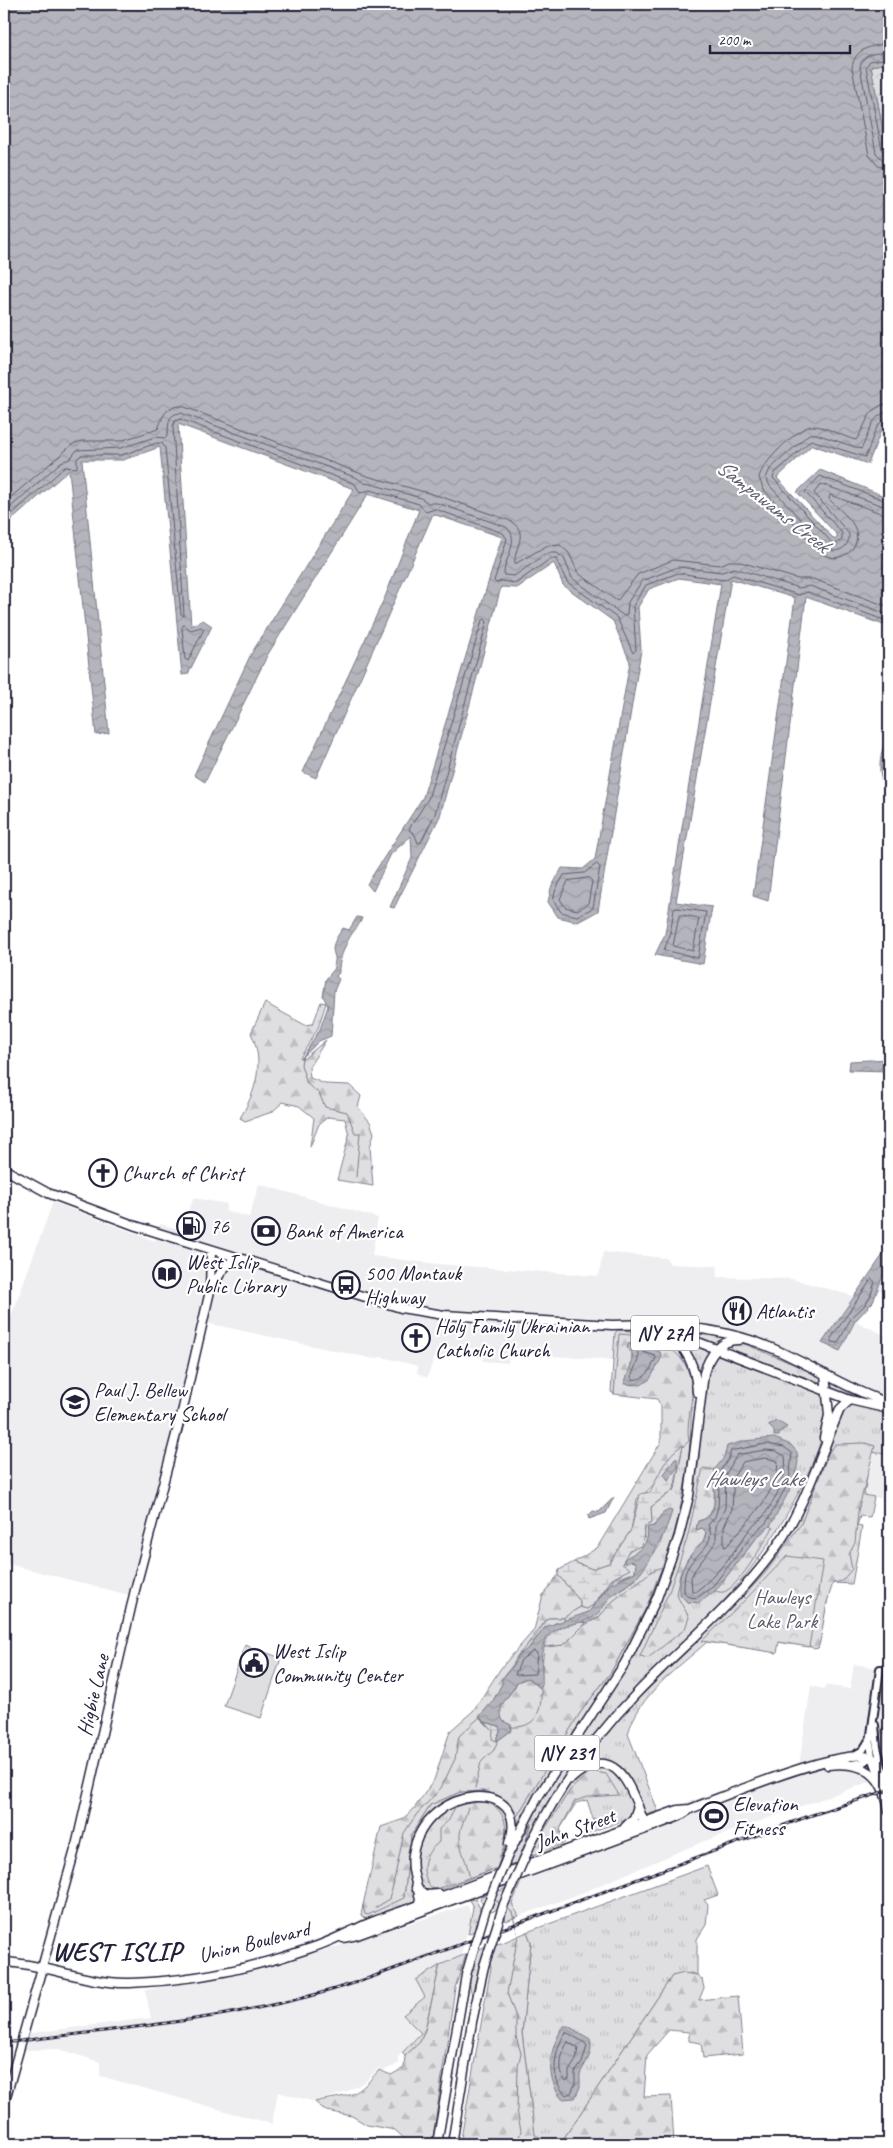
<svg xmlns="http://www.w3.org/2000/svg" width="893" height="2148" viewBox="0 0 893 2148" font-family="Caveat,sans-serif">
<defs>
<pattern id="grass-tufts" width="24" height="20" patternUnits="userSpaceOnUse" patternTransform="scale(1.25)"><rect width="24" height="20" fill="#dfdfe2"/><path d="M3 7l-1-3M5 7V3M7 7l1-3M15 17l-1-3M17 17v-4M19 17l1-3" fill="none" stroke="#bfbfc3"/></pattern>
<pattern id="forest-firs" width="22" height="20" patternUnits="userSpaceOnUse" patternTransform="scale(1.25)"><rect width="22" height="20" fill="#dfdfe2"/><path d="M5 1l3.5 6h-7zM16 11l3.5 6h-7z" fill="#bfbfc3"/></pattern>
<pattern id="wetland-marsh" width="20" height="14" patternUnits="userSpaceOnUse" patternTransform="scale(1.25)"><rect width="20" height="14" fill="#dfdfe2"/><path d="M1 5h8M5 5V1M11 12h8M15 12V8" fill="none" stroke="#bfbfc3"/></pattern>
<pattern id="park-crowns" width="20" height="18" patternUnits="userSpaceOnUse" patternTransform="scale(1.25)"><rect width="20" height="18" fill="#dfdfe2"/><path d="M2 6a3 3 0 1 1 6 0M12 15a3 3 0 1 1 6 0" fill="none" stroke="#bfbfc3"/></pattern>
<pattern id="water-waves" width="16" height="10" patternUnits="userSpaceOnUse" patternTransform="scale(1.25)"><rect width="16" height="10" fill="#b4b4bc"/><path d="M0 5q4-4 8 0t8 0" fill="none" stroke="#9a9aa2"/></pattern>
</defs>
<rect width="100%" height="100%" fill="#fff"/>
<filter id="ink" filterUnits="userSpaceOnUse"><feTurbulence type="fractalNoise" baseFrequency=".02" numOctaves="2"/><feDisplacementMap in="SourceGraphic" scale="10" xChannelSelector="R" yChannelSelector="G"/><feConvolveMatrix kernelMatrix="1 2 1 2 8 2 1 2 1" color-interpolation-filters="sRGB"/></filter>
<g filter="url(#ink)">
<path fill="#eeeef1" d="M 259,1184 L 378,1218 L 372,1256 L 437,1264 L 599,1276 L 603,1252 L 666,1258 L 670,1264 L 718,1266 L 717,1277 L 793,1279 L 853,1296 L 822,1343 L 840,1351 L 855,1321 L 889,1337 L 889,1401 L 791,1355 L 660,1334 L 618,1331 L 615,1333 L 612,1360 L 537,1355 L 537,1351 L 510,1350 L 508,1363 L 482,1361 L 486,1349 L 450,1348 L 443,1359 L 434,1358 L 427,1378 L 417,1373 L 418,1366 L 382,1357 L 374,1359 L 197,1321 L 194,1340 L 129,1595 L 4,1563 L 4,1336 L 53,1202 L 155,1241 L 160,1224 L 179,1229 L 194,1198 L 227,1204 L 225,1211 L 249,1217 Z
M 889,1274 L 889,1294 L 877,1289 L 883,1275 Z
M 889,1426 L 889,1500 L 864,1495 L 874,1453 L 885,1454 Z
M 854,1664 L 889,1670 L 889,1729 L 882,1728 L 872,1781 L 702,1842 L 579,1894 L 519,1916 L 512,1904 L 523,1876 L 651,1831 L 645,1816 L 799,1765 L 811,1686 L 824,1689 L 825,1685 L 850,1689 Z
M 468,1905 L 471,1916 L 461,1956 L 436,1967 L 425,1997 L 421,2033 L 397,2058 L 400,2063 L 383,2071 L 379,2068 L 365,2082 L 346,2092 L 315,2102 L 278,2092 L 272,2124 L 100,2076 L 100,2062 L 59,2049 L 26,2050 L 30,2033 L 151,2018 L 145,1990 L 233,1976 L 281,1964 Z"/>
<path fill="url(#grass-tufts)" stroke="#80808e" d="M 660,1328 L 726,1335 L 726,1338 L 715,1345 Z
M 618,1330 C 659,1333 693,1339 694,1388 C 694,1399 691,1411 691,1422 C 689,1508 660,1592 618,1666 C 607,1685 594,1702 582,1720 C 559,1755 537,1790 516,1826 C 504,1769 438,1795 417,1831 C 411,1842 409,1859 410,1872 C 410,1880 414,1890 417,1898 L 415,1901 L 368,1919 L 364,1918 L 361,1915 L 363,1905 L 365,1914 L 404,1897 L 411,1835 L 430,1805 L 460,1792 L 483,1791 L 497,1795 L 510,1803 L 517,1816 L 580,1713 L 611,1672 L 647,1606 L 662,1568 L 613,1601 L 599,1617 L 586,1623 L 581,1622 L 594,1617 L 612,1595 L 635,1580 L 660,1545 L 666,1524 L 669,1521 L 659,1520 L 648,1531 C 649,1544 639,1552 631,1561 L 636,1563 L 635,1572 L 620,1578 L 607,1587 L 589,1612 L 566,1621 L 563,1618 L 580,1607 L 587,1609 C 602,1599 604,1581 621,1575 L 624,1556 L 645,1537 L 645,1526 L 652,1522 L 651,1507 L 675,1489 L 683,1445 L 689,1441 L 687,1432 L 692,1395 L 682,1358 L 620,1334 L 614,1394 L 611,1392 L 615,1333 Z
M 740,1342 L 822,1376 L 824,1381 L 819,1382 L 733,1352 L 731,1345 Z
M 691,1344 L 710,1350 L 702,1367 L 700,1378 L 698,1369 L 689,1348 Z
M 719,1355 L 825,1395 C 829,1424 819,1449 807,1475 C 785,1523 755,1568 719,1606 C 683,1644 644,1678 610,1717 C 574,1759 547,1805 522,1854 L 531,1825 L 511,1856 L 522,1830 L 590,1721 L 668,1577 L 685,1528 L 698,1466 L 705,1377 L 716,1356 Z
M 831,1381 L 879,1402 L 833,1390 Z
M 848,1404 L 889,1413 L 885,1454 L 871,1452 L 864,1495 L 874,1497 L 870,1517 L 860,1516 L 857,1526 L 862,1527 L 852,1584 L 831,1583 L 818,1648 L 778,1642 L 775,1652 L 707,1642 C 679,1667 638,1695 628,1734 L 658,1811 L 643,1816 C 632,1782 629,1759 588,1761 C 608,1721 644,1693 675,1662 C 706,1630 743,1599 769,1563 C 803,1516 825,1464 842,1409 Z
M 594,1767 C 601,1768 610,1768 616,1772 C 626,1779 638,1807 631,1818 L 582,1835 L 595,1825 L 587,1800 L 576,1803 L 560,1829 L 565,1842 L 527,1857 L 551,1813 L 573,1780 Z
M 483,1797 C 489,1801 497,1804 502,1809 C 519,1824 502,1852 497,1868 L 440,1890 L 431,1893 L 422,1891 L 414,1874 L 414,1863 L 419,1839 L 442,1810 Z
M 707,1866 L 718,1895 L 704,1900 L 708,1905 L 706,1925 L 697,1939 L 697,1975 L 691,1973 L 672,1976 L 560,2144 L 555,2144 L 535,2136 L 522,2033 L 531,1942 L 527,1932 Z
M 475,1899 L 481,1910 L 476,1930 L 468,1934 L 473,1907 L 469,1900 Z
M 486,1946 L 472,1994 C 466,1981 472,1964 476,1951 Z
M 440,1965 L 425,2029 L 420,2042 L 405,2056 L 402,2053 L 421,2033 L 403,2015 L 425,1997 L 416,1980 Z"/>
<path fill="url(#forest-firs)" stroke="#80808e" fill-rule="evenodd" d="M 321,1002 L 326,1003 L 318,1028 L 300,1058 L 303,1059 L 326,1040 L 309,1067 L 310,1078 L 325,1084 L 349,1085 L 361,1096 L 358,1107 L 370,1122 L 374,1133 L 370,1147 L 373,1186 L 337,1180 L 349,1135 L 345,1119 L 328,1117 L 319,1124 L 310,1147 L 314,1118 L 299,1106 L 283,1102 L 272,1112 L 245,1121 L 240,1118 C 256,1092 265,1062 251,1033 L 265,1003 L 305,1025 L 313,1024 Z
M 619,1334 C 658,1336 693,1351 692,1395 C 691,1411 686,1426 689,1441 C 669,1457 659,1486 637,1499 L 631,1530 L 609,1563 L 592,1569 L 574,1562 L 597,1548 L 661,1442 L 661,1406 L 657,1399 L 614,1394 ZM 634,1342 L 660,1352 L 638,1384 L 631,1385 C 630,1370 631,1357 634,1342 Z
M 865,1443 L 875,1446 L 858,1511 L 855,1543 L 849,1554 L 852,1569 L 842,1581 L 833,1583 L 827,1602 L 820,1642 L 818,1648 L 814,1649 L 743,1597 L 766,1572 L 801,1524 L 829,1452 L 836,1444 Z
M 703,1468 L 715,1470 L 714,1505 L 708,1518 L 698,1521 L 696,1530 L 702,1528 L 706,1532 L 702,1545 L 688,1558 L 680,1574 L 676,1594 L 689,1617 L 685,1629 L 648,1658 L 640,1656 L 669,1592 L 687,1539 Z
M 770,1526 L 773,1528 C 763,1543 741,1583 726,1591 C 722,1593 719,1592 715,1591 L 758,1536 Z
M 662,1567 L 647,1606 L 611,1672 L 580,1713 L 517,1816 L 510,1803 L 497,1795 L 483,1791 L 460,1792 L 430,1805 L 411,1835 L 404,1898 L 368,1915 L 365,1914 L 363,1905 L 381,1827 L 401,1820 L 413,1810 L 434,1780 L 450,1731 L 473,1711 L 501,1668 L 534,1630 L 543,1595 L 558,1575 L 580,1601 L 580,1607 L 563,1618 L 548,1618 C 531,1637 517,1661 501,1680 L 503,1682 L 493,1701 L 479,1717 L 493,1731 L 497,1741 L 512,1730 L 511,1725 L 502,1721 C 495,1702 512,1697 517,1682 L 528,1678 L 540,1688 L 544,1647 L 564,1645 L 578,1629 L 599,1617 L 613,1601 L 652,1571 Z
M 882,1728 L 889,1729 L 889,1775 L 880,1739 Z
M 591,1771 L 606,1774 L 619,1795 L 588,1797 L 575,1801 L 560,1829 L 563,1844 L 527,1857 L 570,1790 Z
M 485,1801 C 516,1813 505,1844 497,1868 L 436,1889 L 431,1888 C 419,1870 423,1855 439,1842 L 439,1829 L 449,1820 L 456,1805 Z
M 532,1823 L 518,1862 L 506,1866 Z
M 522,1879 L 512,1904 L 519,1916 L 506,1921 L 505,1917 L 496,1910 L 489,1913 L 480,1900 L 481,1896 L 502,1890 Z
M 527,1932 L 531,1942 L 522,2033 L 535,2135 L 555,2144 L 460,2144 L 491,1967 L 489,1959 L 494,1944 L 502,1943 Z
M 466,1954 L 455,1988 L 432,2144 L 410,2144 L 395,2130 L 367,2125 L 352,2116 L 326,2111 L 315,2102 C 351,2093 352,2102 379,2070 L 391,2075 L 404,2068 L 405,2056 L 420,2042 L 425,2030 L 440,1965 Z
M 684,1973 L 697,1975 L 702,1979 L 704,1988 L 699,2000 L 738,1996 L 743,2054 L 703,2058 L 701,2043 L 689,2041 L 689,2032 L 669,2030 L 647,2055 L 644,2097 L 671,2096 L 674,2143 L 560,2144 L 672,1976 Z"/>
<path fill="url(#wetland-marsh)" stroke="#80808e" d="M 683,1445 L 674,1489 L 651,1507 L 652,1523 L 645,1526 L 642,1546 L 629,1550 L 622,1564 L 630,1569 L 612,1579 L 593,1605 L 587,1609 L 580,1607 L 580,1601 L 558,1575 L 559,1570 L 574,1562 L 592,1569 L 609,1563 L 631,1530 L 640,1494 L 650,1492 C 658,1476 666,1454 683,1445 Z
M 548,1618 L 563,1618 L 566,1621 L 555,1623 L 537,1637 L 527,1650 L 517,1656 L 534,1638 Z
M 581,1622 L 586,1623 L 564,1645 L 544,1647 C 548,1630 565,1625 581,1622 Z
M 485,1722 L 499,1726 L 501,1731 L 497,1737 L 497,1741 L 492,1739 L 493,1731 Z"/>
<path fill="url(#park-crowns)" stroke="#80808e" d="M 889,63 L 889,162 L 871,66 Z
M 787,1556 L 823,1561 L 809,1647 L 779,1642 L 777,1653 L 702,1641 L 745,1600 Z"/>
<path fill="#dfdfe2" stroke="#80808e" d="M 245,1645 L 281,1658 L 261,1718 L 224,1706 Z"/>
<path fill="url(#water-waves)" stroke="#7a7a88" d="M 4,4 L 889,4 L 889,63 L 871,66 L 889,162 L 889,421 L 882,428 L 868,464 L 812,445 L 777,478 L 835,540 L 838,536 L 797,492 L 820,470 L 889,498 L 889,627 L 806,597 L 768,901 L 753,896 L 795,598 L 731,579 L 676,902 L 712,907 L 703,964 L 655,955 L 665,934 L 721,584 L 679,578 L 649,589 L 638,607 L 641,650 L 598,911 L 578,922 L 558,917 L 548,902 L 551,888 L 562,868 L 583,869 L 595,859 L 630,662 L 613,621 L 563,585 L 554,563 L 517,588 L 501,587 L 440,816 L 394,908 L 390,907 L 412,858 L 411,836 L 391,854 L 373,891 L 367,884 L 423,797 L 502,537 L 433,514 L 316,778 L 303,772 L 385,597 L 419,510 L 368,494 L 268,654 L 205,782 L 194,775 L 251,654 L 354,489 L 178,424 L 191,626 L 203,620 L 212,626 L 188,674 L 182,675 L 160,447 L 123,460 L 82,460 L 109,733 L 96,735 L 69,470 L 5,526 L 4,538 Z
M 889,726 L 889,793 C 872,773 883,749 889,726 Z
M 357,917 L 362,918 C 360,925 355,929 351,935 C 345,945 338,962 339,973 L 336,976 L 339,979 L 334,991 L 331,1036 L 319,1041 L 302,1058 L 320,1029 L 328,1006 L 323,996 L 326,979 L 335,968 L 334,964 C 337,957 333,955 333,948 C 334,940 339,934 343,928 L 349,930 Z
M 889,1059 L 889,1071 L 849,1070 L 850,1061 Z
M 889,1246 L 889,1274 L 883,1275 L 873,1302 L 855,1321 L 840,1351 L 822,1343 Z
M 634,1342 L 660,1352 L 662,1357 L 650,1379 L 641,1385 L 624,1384 L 633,1359 L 632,1353 L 627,1348 L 629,1343 Z
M 777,1421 L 787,1427 L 780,1432 L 779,1436 L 774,1436 L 774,1431 L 768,1425 Z
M 774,1438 L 791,1445 L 797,1452 L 798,1462 L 793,1484 L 770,1526 L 758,1536 L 715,1591 L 699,1603 L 687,1602 L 679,1593 C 678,1577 683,1564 693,1552 C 699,1545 705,1542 706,1532 L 702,1528 L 696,1530 L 698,1521 C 724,1517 710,1486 715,1470 C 716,1466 722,1462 724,1457 C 725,1454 726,1450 727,1446 L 744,1441 Z
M 675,1459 L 677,1459 L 678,1467 L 668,1480 L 664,1474 Z
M 614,1497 L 606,1513 L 589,1519 L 588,1516 L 593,1511 L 599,1512 Z
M 669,1510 L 672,1511 C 668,1528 647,1570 633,1581 C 626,1586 618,1590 611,1596 C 605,1603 601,1612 594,1617 C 579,1626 556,1622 546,1639 C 537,1654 545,1674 541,1688 L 528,1678 L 517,1682 C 511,1697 495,1703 503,1721 L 511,1725 L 512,1730 L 497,1741 L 497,1737 L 500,1731 L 499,1726 L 485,1722 L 479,1717 L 493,1701 L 503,1682 L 501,1680 L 513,1666 L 517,1656 L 530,1647 L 545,1627 L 589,1612 L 611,1583 L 635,1572 L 636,1563 L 631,1561 L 625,1564 L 624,1559 C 638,1551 651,1545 647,1527 L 654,1526 L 663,1513 Z
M 564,2026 L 568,2026 L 590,2039 C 594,2054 585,2063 580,2074 L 580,2087 L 575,2098 L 562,2099 C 547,2079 548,2057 558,2036 C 561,2031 559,2029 564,2026 Z"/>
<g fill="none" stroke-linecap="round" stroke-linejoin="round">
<path stroke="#5c5c6f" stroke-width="1" d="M 889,44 C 873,45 854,48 852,68 L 869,155 L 878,166 L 889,169
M 889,52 C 877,53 862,53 860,67 L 876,153 L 882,159 L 889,161
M 889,58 L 870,61 L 866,67 L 882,150 L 885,154 L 889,155
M 889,404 C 867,405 867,426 856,440 C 842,437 825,425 811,426 C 797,428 760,465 759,478 L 764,490 L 821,553 C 836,565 861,552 856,531 C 853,519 837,508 829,499 L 830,495 L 889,516
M 889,412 C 871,413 869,436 861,449 L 816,434 L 809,434 L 770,469 L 766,478 L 770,486 L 826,547 L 833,551 C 843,551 850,544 849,534 L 814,493 L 821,484 L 889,508
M 889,418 C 874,420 872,445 865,457 L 811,440 L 775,473 L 773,478 L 834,545 L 842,540 L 842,533 L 805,492 L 820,476 L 889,502
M 4,503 L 73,444 L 82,441 L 120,441 L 158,429 C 163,416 165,406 182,406 L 367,476 L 439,496 L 508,520 C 532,532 513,547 515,564 L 546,546 L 560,545 L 569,553 L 578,573 L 617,601 L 638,574 L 673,560 L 720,565 L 729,561 L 737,561 L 798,579 L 813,579 L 889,607
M 4,513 L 61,462 L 70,459 L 77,450 L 121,448 L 155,437 L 166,438 C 171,428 164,414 181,413 L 357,478 L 364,483 L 371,484 L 421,498 L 428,503 L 437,503 L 506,527 C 522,539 503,560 504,575 L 514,576 L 548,553 L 557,553 L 564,558 L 572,578 L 624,616 L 627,614 L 628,602 L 642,581 L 678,567 L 722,572 L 734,568 L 799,588 L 810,586 L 889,615
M 4,521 L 65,467 L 77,468 L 77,459 L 81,455 L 122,455 L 157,443 L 162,443 L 165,448 L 181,614 L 184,616 L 173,426 L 175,421 L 180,419 L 355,484 L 360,493 L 370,490 L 419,504 L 426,512 L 435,509 L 503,533 L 507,539 L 494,581 L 496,583 L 502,581 L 516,583 L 550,559 L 556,559 L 567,582 L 617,618 L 633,653 L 636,650 L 633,606 L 646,585 L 678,573 L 724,580 L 733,575 L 799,595 L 808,592 L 889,622
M 485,619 L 487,622 L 435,814 L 421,842 L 418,843 L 415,835 L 409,829 L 428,799 L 482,621 Z
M 184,625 L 191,630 L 201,627 L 204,629 L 188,661 L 185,659 L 182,628 Z
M 597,864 L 600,867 L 593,908 L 577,916 L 561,912 L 553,900 L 556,889 L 564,875 L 584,873 Z
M 589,878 L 592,881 L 588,904 L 577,910 L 565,907 L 560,899 L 568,881 Z
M 677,908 L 706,912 L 698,958 L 664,950 L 670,935 L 674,909 Z
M 682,915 L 699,918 L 693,951 L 673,946 L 679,916 Z
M 872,1279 L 875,1282 L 870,1297 L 864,1306 L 851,1318 L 838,1343 L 832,1342 L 831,1339 Z
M 638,1350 L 655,1356 L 656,1358 C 649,1372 648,1378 632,1380 L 631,1377 L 638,1360 Z
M 767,1444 L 784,1447 L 792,1453 L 789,1482 L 766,1523 L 754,1533 L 712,1587 L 697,1598 L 689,1597 L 684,1592 C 684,1587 684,1580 685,1575 C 689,1555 719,1547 708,1525 L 715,1517 L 718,1507 L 720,1472 L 729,1458 L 731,1451 Z
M 766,1450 L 776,1451 L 785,1456 C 788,1478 775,1499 763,1517 C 759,1522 753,1525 749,1530 C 734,1552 717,1576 695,1592 L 692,1592 L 691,1577 L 694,1571 L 716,1542 L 716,1526 L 725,1508 L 726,1474 L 737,1455 Z
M 766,1458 L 778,1461 C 777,1466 778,1472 776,1476 C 768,1504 744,1524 727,1546 L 724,1547 L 724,1527 L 732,1509 L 734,1476 L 743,1462 Z
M 534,1651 L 537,1653 L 535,1674 L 515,1675 L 521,1660 Z
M 566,2032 L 585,2043 L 587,2046 L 582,2063 L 575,2072 L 575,2084 L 571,2093 L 566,2095 C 549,2079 554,2049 566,2032 Z
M 568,2042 L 578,2048 L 576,2060 L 569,2071 L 569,2079 L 566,2081 C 557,2073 561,2051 568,2042 Z"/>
<path stroke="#7a7a88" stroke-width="1" d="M 302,1058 L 301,1065 L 307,1084 L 319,1093 L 325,1107 L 347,1112 L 355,1133 L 360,1133 L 356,1177
M 510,1727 C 537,1729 542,1711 541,1689
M 475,1788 L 481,1762 L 494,1750 L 498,1740
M 468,1807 C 466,1816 459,1829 460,1838 C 460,1852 468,1862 469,1876
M 493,1899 L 500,1903
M 375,1908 L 390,1899 L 404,1833 L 416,1815 L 441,1788 L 455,1759 L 459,1736 L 480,1717
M 507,1908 L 512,1912 L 518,1936 L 507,1993 L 516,2017 L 516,2037 L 521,2053 L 518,2066 L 517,2110 L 521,2131 L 517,2144"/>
<defs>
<path id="minor" d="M 880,1669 L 870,1742 L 872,1757 L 881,1782
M 875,1725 L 877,1747 L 882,1767
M 854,1755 L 863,1750 L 869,1740
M 852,1764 L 864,1762 L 872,1757"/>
<path id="major" d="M 4,1169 L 48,1193 L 136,1226 L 401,1308 L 444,1315 L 612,1325 C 667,1323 724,1327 774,1349 C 813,1366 849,1390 889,1403
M 211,1290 C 219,1276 223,1264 239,1258
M 637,1329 L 690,1339 L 850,1400 L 889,1409
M 669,1336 C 689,1349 696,1369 697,1392
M 824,1438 L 829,1415 L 825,1374
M 828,1765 C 865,1761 883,1774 889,1811
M 571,1779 C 616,1738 631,1789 644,1822 L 648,1825
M 625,1827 L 634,1818 L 638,1806
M 533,1839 C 560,1786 594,1737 636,1694 C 681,1647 734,1605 773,1552 C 805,1508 819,1458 840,1409 L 850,1400
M 508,1855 L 538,1797 L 625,1663 L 657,1598 L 679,1536 L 689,1496 L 704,1373 C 709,1356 720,1339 739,1340
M 416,1888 L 426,1895 L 439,1894
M 421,1907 C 420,1889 410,1874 413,1854 C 425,1782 533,1778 509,1843
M 343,1938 L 357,1935 L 651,1827 L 680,1816 L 689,1810
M 4,1962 C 47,1964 86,1984 130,1983 C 190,1981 254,1968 311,1948 C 327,1943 340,1936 356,1929 C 376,1919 398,1913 419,1905 C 505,1872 591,1841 678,1810 L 690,1809 C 720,1798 852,1742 874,1759 C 883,1765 886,1781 889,1790
M 4,2104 L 76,1846 L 135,1590 L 183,1408 L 210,1291 L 211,1250
M 437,2144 L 466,1975
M 452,2144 L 472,2022 L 484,1966"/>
</defs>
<use href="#minor" stroke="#22223b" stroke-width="10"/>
<use href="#major" stroke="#22223b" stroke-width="11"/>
<use href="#minor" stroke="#fff" stroke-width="6"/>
<use href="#major" stroke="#fff" stroke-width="8"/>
<defs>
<path id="rail" d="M 4,2043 C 127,2027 254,2019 372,1977 L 809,1816 L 889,1790"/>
</defs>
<use href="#rail" stroke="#22223b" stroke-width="3"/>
<use href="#rail" stroke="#fff" stroke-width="1" stroke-dasharray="4" stroke-linecap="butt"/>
<defs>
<path id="major-bridge" d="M 484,1966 L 504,1904 L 533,1839
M 466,1975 L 485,1911 L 508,1855"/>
</defs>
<use href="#major-bridge" stroke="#22223b" stroke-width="11" stroke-linecap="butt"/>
<use href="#major-bridge" stroke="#fff" stroke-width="8"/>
</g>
</g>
<defs>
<symbol id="church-ring" viewBox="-11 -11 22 22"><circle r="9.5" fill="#fff" stroke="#22223b" stroke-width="1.5"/><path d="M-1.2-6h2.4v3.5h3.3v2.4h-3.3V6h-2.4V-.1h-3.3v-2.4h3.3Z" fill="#22223b"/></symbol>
<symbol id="fuel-ring" viewBox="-11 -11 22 22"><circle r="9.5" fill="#fff" stroke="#22223b" stroke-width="1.5"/><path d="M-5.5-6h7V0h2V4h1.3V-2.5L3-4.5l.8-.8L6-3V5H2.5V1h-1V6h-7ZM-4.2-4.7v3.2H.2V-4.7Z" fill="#22223b"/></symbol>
<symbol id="bank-ring" viewBox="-11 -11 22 22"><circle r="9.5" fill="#fff" stroke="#22223b" stroke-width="1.5"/><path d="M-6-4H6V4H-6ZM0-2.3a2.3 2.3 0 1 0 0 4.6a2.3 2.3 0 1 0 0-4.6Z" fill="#22223b"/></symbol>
<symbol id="library-ring" viewBox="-11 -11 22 22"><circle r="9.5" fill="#fff" stroke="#22223b" stroke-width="1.5"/><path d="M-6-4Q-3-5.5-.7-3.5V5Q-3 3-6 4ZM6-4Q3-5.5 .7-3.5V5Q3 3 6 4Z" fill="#22223b"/></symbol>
<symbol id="bus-ring" viewBox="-11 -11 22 22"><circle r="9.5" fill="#fff" stroke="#22223b" stroke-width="1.5"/><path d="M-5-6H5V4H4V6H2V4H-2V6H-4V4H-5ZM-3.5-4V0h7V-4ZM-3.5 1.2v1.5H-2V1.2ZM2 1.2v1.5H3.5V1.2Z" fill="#22223b"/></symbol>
<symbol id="restaurant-ring" viewBox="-11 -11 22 22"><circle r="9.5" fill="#fff" stroke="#22223b" stroke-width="1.5"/><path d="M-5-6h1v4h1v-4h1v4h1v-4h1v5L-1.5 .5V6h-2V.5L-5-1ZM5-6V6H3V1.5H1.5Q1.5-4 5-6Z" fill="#22223b"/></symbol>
<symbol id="school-ring" viewBox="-11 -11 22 22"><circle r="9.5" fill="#fff" stroke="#22223b" stroke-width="1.5"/><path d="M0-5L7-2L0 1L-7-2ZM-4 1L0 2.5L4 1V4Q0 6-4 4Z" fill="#22223b"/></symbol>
<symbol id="civic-ring" viewBox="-11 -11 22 22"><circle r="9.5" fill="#fff" stroke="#22223b" stroke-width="1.5"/><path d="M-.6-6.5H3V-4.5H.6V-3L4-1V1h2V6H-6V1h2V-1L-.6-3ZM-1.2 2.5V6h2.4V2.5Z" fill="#22223b"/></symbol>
<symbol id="stadium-ring" viewBox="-11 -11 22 22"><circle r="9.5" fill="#fff" stroke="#22223b" stroke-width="1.5"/><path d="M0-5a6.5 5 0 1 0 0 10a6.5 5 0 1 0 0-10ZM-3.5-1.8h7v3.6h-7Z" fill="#22223b"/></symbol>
</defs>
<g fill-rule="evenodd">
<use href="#church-ring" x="87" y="1157" width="32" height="32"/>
<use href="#fuel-ring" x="175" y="1210" width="32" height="32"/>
<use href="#bank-ring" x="250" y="1215" width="32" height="32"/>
<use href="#library-ring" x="151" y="1258" width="32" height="32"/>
<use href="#bus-ring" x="330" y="1269" width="32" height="32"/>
<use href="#restaurant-ring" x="721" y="1295" width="32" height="32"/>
<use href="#church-ring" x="400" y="1322" width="32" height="32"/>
<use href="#school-ring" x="59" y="1386" width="32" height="32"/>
<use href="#civic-ring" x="238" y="1647" width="32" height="32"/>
<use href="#stadium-ring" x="698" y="1800" width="32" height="32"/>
</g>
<g text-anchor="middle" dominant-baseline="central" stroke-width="4.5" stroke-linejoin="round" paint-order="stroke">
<g fill="#fff" stroke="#646476" stroke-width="1">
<rect x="631" y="1315.5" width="68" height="35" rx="4"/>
<rect x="534.5" y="1735.5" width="65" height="35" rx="4"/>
</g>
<g font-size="20" font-weight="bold" fill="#22223b">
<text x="665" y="1333">NY 27A</text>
<text x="567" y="1753">NY 231</text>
</g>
<g font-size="21" fill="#22223b" stroke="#fff" text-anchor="start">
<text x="122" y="1173">Church of Christ</text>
<text x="210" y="1226">76</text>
<text x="285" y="1231">Bank of America</text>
<text x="186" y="1262">West Islip<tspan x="186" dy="24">Public Library</tspan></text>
<text x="365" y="1273">500 Montauk<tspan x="365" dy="24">Highway</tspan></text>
<text x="756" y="1311">Atlantis</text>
<text x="435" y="1326">Holy Family Ukrainian<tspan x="435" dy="24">Catholic Church</tspan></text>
<text x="94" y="1390">Paul J. Bellew<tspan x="94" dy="24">Elementary School</tspan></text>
<text x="273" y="1651">West Islip<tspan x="273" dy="24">Community Center</tspan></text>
<text x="733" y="1804">Elevation<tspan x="733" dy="24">Fitness</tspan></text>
</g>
<g font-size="21" fill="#5b5b6d" stroke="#fff">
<text x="782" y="1597">Hawleys<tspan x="782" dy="24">Lake Park</tspan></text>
</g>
<g font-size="21" fill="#22223b" stroke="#fff">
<text transform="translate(93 1695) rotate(-77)">Higbie Lane</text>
<text transform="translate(575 1829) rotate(-20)">John Street</text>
<text transform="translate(254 1942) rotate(-14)">Union Boulevard</text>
</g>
<g font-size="22" font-style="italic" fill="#5c5c6f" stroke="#fff">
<text transform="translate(773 506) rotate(38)">Sampawams Creek</text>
<text x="754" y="1479">Hawleys Lake</text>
</g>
<g font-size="26" font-weight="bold" letter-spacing="1" fill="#22223b" stroke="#fff">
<text x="117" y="1951">WEST ISLIP</text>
</g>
</g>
<rect width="893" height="2148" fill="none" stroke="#fff" stroke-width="20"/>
<rect x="10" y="10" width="873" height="2128" fill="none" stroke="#22223b" stroke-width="2" filter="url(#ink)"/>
<path d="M710 45v8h140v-8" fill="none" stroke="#22223b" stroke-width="2.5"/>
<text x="718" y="45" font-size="15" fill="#22223b" stroke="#ffffff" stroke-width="4" paint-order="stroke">200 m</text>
</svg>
